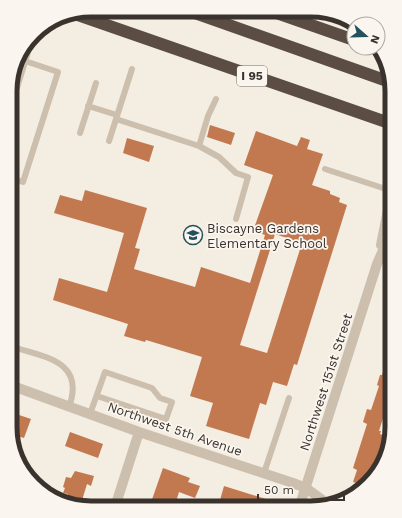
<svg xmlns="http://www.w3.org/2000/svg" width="402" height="518" viewBox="0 0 402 518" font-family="'Work Sans',sans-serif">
<rect width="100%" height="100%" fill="#f3ede2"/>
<path fill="#c37950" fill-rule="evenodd" d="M 210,125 L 235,133 L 231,145 L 207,137 Z
M 256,131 L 297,146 L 301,137 L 310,140 L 307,149 L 323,154 L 312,185 L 330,191 L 330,194 L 340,198 L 339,202 L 347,205 L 297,365 L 294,364 L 287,386 L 273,382 L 266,405 L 260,403 L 249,439 L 206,426 L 213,403 L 190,396 L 202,357 L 146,340 L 145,342 L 124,336 L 128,324 L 53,300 L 59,278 L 107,292 L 124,233 L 54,213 L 60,195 L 82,201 L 85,190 L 147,208 L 135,248 L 140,249 L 134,269 L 195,287 L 201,267 L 250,283 L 265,235 L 253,231 L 273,175 L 244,165 ZM 275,234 L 302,243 L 267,353 L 240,345 Z
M 127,138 L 154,146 L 149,162 L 123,153 Z
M 390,349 L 392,350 L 392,390 L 379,431 L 381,431 L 380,434 L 389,437 L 386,447 L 382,446 L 372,478 L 363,485 L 353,482 L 357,470 L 353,468 L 367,424 L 363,422 L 367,409 L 371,410 L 379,386 L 377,385 L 380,375 L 382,375 Z
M 16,414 L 31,419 L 24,438 L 11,434 L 10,419 L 14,420 Z
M 70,432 L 103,444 L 98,458 L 65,446 Z
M 163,468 L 190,478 L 188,482 L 200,486 L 195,498 L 179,492 L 174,508 L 149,508 Z
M 75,471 L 94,476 L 91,486 L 87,484 L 80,507 L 66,502 L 68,494 L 63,493 L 65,488 L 63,487 L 66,477 L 71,478 Z
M 224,486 L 266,499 L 263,508 L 243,508 L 220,500 Z"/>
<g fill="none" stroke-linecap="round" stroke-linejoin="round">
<path stroke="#ccbfad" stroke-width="6" d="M 88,106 L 117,115
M 11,107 L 33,36
M 116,119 L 199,146 L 219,157 L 236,173 L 248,177 L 236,219
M 80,133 L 96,83
M 109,141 L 132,69
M 199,146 L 208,116 L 216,99
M 325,169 L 392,191
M 11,178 L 23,182 L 58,72 L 25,61
M 10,346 C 43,357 86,360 69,407
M 90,414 L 105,372 L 152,388 L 160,398 L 172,402 L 166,419 L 97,396
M 264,473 L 289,398"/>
<path stroke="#ccbfad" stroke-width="10" d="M 10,385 L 139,432 L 293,483 L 306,488 L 328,504
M 115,507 L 139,432"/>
<path stroke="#ccbfad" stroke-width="10" d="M 381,245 L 392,190
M 299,508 L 377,264 L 392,230"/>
<path stroke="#5b4d43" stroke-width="12" d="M 271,11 L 354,40
M 195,13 L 390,82
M 75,14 L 392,124
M 375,48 L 379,49"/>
</g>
<defs>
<symbol id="school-ring" viewBox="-11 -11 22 22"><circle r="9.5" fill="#faf6ef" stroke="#22515b" stroke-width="1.5"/><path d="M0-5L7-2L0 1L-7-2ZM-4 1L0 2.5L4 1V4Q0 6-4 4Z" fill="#22515b"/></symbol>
</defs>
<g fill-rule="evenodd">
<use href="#school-ring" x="182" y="224" width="22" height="22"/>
</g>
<g text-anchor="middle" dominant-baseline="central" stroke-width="3.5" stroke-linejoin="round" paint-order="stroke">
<rect fill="#faf6ef" stroke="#746d66" stroke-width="1" x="237" y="66" width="30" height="20" rx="3"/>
<g font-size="12" font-weight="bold" fill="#3a322c">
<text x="252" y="76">I 95</text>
</g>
<g font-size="13" fill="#3a322c" stroke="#faf6ef" text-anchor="start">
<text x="207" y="228">Biscayne Gardens<tspan x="207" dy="15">Elementary School</tspan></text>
</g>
<g font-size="13" fill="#3a322c" stroke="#faf6ef">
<text transform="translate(326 382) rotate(-72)">Northwest 151st Street</text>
<text transform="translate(175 429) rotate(19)">Northwest 5th Avenue</text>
</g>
</g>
<path d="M0 0H402V518H0ZM91 17H311A74 74 0 0 1 385 91V427A74 74 0 0 1 311 501H91A74 74 0 0 1 17 427V91A74 74 0 0 1 91 17Z" fill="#faf6ef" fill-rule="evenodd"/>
<path fill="none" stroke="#3a322c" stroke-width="5" d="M91 17H311A74 74 0 0 1 385 91V427A74 74 0 0 1 311 501H91A74 74 0 0 1 17 427V91A74 74 0 0 1 91 17Z"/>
<g transform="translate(366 36) rotate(110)"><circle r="19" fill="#faf6ef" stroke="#ada8a1"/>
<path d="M0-3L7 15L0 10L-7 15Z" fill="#22515b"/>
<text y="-6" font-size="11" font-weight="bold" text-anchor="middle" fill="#3a322c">N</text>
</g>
<path d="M258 494v6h86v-6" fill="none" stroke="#3a322c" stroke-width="2"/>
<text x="264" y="494" font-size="12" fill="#3a322c" stroke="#faf6ef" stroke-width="3" paint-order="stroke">50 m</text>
</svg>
